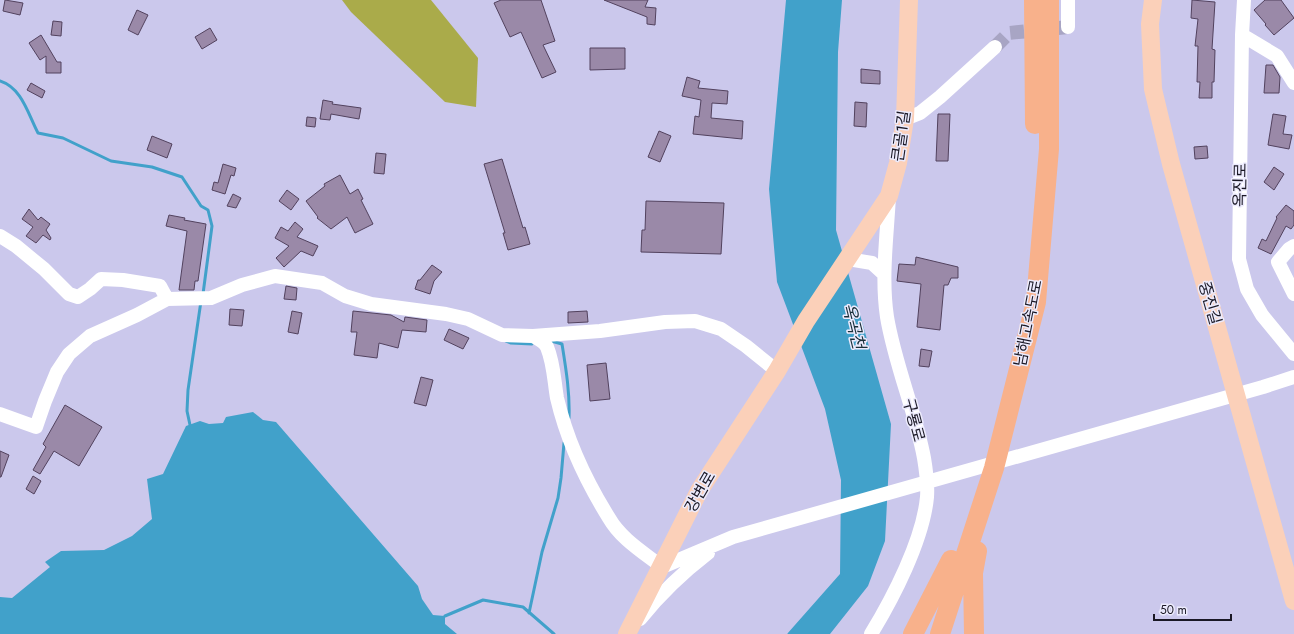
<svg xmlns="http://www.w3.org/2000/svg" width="1294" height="634" viewBox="0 0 1294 634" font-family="Jost,'Noto Sans KR',sans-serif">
<rect width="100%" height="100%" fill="#cbc8ec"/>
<path fill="#aaab4a" d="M 342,0 L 431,0 L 478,58 L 476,107 L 445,102 L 351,12 Z"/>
<path fill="#41a1ca" d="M 786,0 L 842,0 L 838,52 L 836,230 L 891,424 L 885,541 L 868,586 L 830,634 L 789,634 L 840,576 L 841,480 L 825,409 L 777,282 L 769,189 Z
M 253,412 L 263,420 L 276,422 L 418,586 L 422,599 L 433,615 L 445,616 L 445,624 L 457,634 L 0,634 L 0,597 L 12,598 L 50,567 L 45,562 L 61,551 L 104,550 L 132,536 L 152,519 L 147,479 L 163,474 L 186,426 L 200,421 L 209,424 L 223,423 L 226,417 Z"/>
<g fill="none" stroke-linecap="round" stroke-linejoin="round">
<path stroke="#41a1ca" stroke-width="3" d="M 0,81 C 22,88 28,114 38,133 L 63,138 L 111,161 L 152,167 L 182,177 L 201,206 L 208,210 L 212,226 L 203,294
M 506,341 L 511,343 L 532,344
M 551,341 L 562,344 C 566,369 570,393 569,418
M 190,425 L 187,411 L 188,390 L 201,301
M 529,613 L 542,552 L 558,498 L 561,478 L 564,443
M 445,616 L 483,600 L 523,607 L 554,634
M 789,634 L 842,574"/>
</g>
<path fill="#9a89a8" stroke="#52425e" d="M 5,0 L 23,3 L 20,15 L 3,11 Z
M 501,0 L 541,0 L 555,41 L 543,45 L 556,72 L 542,78 L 521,32 L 510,37 L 494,3 Z
M 604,0 L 648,0 L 645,7 L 656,8 L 655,25 L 647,24 L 647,17 Z
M 1192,0 L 1215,2 L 1212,49 L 1215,50 L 1214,82 L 1212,82 L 1212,98 L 1199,98 L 1200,82 L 1197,82 L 1198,46 L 1195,46 L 1198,19 L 1191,18 Z
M 1265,0 L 1281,0 L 1294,18 L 1274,35 L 1265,25 L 1266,24 L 1254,10 Z
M 137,10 L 148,15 L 138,35 L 128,30 Z
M 53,21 L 62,22 L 61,36 L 51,35 Z
M 210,28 L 217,40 L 202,49 L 195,37 Z
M 41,35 L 57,62 L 61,62 L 61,73 L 46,73 L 46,56 L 40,60 L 29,43 Z
M 590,48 L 625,48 L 625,69 L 590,70 Z
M 1266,65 L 1273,65 L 1280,77 L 1279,93 L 1264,93 Z
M 861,69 L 880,71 L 880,84 L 861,83 Z
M 687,77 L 700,81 L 698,88 L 728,91 L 727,104 L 712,103 L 711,118 L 743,121 L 742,139 L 693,134 L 695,116 L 699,117 L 701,100 L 682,96 Z
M 31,83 L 45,91 L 42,98 L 27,90 Z
M 323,100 L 333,102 L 332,104 L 361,108 L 359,119 L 331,114 L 330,120 L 320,119 Z
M 855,102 L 867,103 L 866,127 L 854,126 Z
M 938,114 L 950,114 L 948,161 L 936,161 Z
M 1273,114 L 1286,116 L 1283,134 L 1292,135 L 1289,149 L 1268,145 Z
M 307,117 L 316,118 L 315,127 L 306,126 Z
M 659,131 L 671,136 L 660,162 L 648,157 Z
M 152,136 L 172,144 L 167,158 L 147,150 Z
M 1207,146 L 1208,158 L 1195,159 L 1194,147 Z
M 376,153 L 386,154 L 384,174 L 374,173 Z
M 502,159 L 523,228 L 525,227 L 530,244 L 508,250 L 503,233 L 505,233 L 484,164 Z
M 223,164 L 236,168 L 234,176 L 231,175 L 225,194 L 212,190 L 214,182 L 218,183 Z
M 1274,167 L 1284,174 L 1274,190 L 1264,182 Z
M 340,175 L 350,194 L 358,189 L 363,199 L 361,200 L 373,224 L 355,233 L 347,217 L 331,229 L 317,218 L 318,217 L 306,201 L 325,186 L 324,184 Z
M 287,190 L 299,199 L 291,210 L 279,201 Z
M 233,194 L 241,198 L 236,208 L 227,206 Z
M 646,201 L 724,203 L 721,254 L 641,252 L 642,230 L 645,230 Z
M 1286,205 L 1294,211 L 1294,225 L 1291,229 L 1286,226 L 1271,254 L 1258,248 L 1262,239 L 1266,241 L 1277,218 L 1276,217 Z
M 29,209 L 38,220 L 41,217 L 50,224 L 46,230 L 51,238 L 50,240 L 43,235 L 36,243 L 26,236 L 33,227 L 22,219 Z
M 169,215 L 185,218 L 184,220 L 206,224 L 198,281 L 195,281 L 194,290 L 179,290 L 187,231 L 166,226 Z
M 295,222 L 303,229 L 297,237 L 318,246 L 313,256 L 301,251 L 284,267 L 276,258 L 289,246 L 275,238 L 281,227 L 288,231 Z
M 916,257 L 958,267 L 958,278 L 951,278 L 948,285 L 944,285 L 940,330 L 917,327 L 921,284 L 897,281 L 899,264 L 915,265 Z
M 432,265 L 442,272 L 434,281 L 430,294 L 415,289 L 418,280 L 420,280 Z
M 286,286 L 297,288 L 296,300 L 284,299 Z
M 230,309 L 244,310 L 242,326 L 229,325 Z
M 292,311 L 302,313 L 298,334 L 288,332 Z
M 353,311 L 391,315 L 404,322 L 405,317 L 427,320 L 426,332 L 402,330 L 398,348 L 379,343 L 377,358 L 354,355 L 357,332 L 351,332 Z
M 587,311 L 588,322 L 568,323 L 568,312 Z
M 449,329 L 469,338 L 463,349 L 444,340 Z
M 921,349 L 932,351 L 929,367 L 919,366 Z
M 606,363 L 610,399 L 590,401 L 587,365 Z
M 421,377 L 433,380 L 426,406 L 414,403 Z
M 65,405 L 102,427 L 79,466 L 54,451 L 40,474 L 33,470 L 46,447 L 43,444 Z
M 0,451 L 9,455 L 1,477 L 0,477 Z
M 33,476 L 41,481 L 34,494 L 26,489 Z"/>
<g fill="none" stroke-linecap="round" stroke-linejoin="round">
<path stroke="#a8a5c4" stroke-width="14" stroke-dasharray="14 7" stroke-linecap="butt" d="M 995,47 L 1009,33 L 1068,27"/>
<path stroke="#fff" stroke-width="14" d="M 1244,0 L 1242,35 L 1239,259 L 1247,289 L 1262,315 L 1294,354
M 1068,27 L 1068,0
M 1242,35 L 1277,56 L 1294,83
M 905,119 L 920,113 L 940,97 L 995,47
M 0,236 L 16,246 L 44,269 L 69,294 L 78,297 L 90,289 L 101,279 L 123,280 L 160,286 L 167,299
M 1294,246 L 1289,249 L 1278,262 L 1294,294
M 848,259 L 872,263 L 884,274
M 533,336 C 538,339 544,341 547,347 C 554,364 554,381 557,398 C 567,441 586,481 609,518 C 621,539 643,552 662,567 L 733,537 L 1263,387 L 1294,377
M 0,414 L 36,427 L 45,401 L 57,372 L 69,354 L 90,336 L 137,315 L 167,299 L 211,298 L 242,285 L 275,276 L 322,283 L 345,296 L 371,304 L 446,314 L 468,319 L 502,335 L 533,336 L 600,331 L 665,322 L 695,321 L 721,329 L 746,346 L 777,371
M 640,619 C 661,593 682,573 708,553
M 871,634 C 893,598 923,540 927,497 C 928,484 926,470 924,458 C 915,410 895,365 887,317 C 881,277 887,236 889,196"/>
<path stroke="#fbd0b9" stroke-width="18" d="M 1153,0 L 1150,24 L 1153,89 L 1171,164 L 1294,601
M 627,634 L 699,491 L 777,371 L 806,321 L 889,196 L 898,163 L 905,119 L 909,0"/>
<path stroke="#f8b18b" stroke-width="20" d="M 1034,0 L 1035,124
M 913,634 L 951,560
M 940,634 L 994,468 L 1036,302 L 1049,149 L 1049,0
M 974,634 L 973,573 L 977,551"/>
</g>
<g text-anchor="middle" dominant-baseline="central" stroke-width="3" stroke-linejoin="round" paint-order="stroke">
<g font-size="16" fill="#1a1825" stroke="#ecebfd">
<text transform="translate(901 136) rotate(-82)">큰골1길</text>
<text transform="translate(1240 185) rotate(-89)">옥진로</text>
<text transform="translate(1210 303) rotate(74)">중진길</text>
<text transform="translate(1028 323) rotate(-79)">남해고속도로</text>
<text transform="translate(914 420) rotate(75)">구룡로</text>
<text transform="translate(700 492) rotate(-60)">강변로</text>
</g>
<g font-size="17" font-style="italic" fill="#1a303a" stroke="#ecebfd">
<text transform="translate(854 326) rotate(76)">옥곡천</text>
</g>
</g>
<path d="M1154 614v6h77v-6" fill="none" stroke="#1a1825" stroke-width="2"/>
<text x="1160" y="614" font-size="12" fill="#1a1825" stroke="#ecebfd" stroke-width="3" paint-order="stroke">50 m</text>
</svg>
